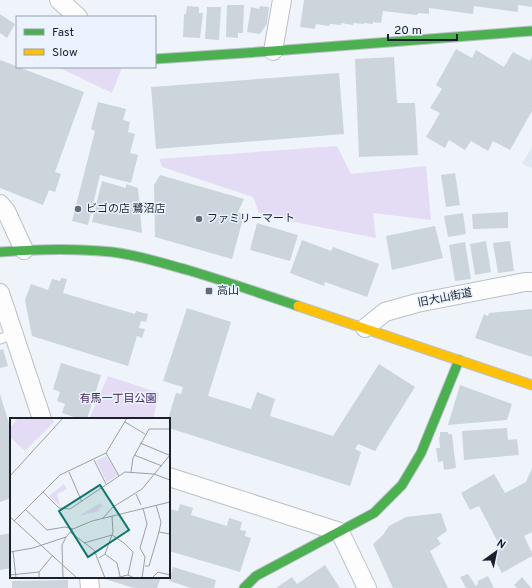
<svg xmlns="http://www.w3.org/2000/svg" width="532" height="588" viewBox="0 0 532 588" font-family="Overpass,'Noto Sans JP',sans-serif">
<rect width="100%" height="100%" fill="#eff4fa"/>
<path fill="#dfe7f2" d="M 532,147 L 532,168 L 522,164 Z"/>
<path fill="#e4dbf4" d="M 58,67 L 122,67 L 112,93 Z
M 337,146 L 351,174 L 426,166 L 431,220 L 373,213 L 376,238 L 304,224 L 259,213 L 253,197 L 162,167 L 159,159 Z
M 108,376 L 159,393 L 153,419 L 89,419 Z"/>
<path fill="#ccd5dc" d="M 304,0 L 532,0 L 532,7 L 518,5 L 518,12 L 474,6 L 473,14 L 429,8 L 429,14 L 418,13 L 417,15 L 383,11 L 381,23 L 373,22 L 373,24 L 364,23 L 364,24 L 353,23 L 353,25 L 341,23 L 341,25 L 330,24 L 329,26 L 316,24 L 315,29 L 300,27 Z
M 227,5 L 244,5 L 243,33 L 238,33 L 238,38 L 226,37 Z
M 187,6 L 199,7 L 199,13 L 203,13 L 200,38 L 183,37 L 184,14 L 186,14 Z
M 260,6 L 269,7 L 267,24 L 260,34 L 247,32 L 251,7 L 259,9 Z
M 207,7 L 221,7 L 219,40 L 205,39 Z
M 0,14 L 15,24 L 7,38 L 0,33 Z
M 456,49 L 472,58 L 476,50 L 504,67 L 513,52 L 530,61 L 532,57 L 532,111 L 510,150 L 493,141 L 488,151 L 471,141 L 465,150 L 449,140 L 445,148 L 426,137 L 440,113 L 430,108 L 442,89 L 436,85 Z
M 394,57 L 397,103 L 415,103 L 418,155 L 359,157 L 355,59 Z
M 0,60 L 84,92 L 55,172 L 61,174 L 55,192 L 49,190 L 43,205 L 0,188 Z
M 339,73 L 344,134 L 156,149 L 151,87 Z
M 98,102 L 126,109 L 123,120 L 130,122 L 128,132 L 135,134 L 130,153 L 138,155 L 131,183 L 100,175 L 88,225 L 72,221 L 95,131 L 91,129 Z
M 455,173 L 460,205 L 446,207 L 441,175 Z
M 160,175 L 244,199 L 238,212 L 244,215 L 232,259 L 155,237 L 154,185 Z
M 102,181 L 126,188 L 126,184 L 138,188 L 142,233 L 92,222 Z
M 508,212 L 508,228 L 473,229 L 472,214 Z
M 463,213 L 466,234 L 448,237 L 444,216 Z
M 257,223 L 298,235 L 290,261 L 250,250 Z
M 435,226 L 443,258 L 392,270 L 386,236 Z
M 302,240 L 331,251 L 333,247 L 379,264 L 367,297 L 325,282 L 324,286 L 290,273 Z
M 486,241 L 491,272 L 475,275 L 470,244 Z
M 510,241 L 514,271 L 498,273 L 493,243 Z
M 465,242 L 471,279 L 455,281 L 449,245 Z
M 61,278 L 67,279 L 63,293 L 135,314 L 136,311 L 148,314 L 146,322 L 141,321 L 139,328 L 145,329 L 142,338 L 137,336 L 128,366 L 32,336 L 25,300 L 31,284 L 48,290 L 52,279 L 60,281 Z
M 187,308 L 231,322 L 208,396 L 251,409 L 257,392 L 275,399 L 270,416 L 333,436 L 379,364 L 415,387 L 375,451 L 358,444 L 355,449 L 361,452 L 350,486 L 169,428 L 169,419 L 168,419 L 176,393 L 181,394 L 183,387 L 163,381 Z
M 532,309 L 532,357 L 475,338 L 484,314 L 488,316 L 489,313 Z
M 3,349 L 8,366 L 0,368 L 0,350 Z
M 61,363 L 101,375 L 87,419 L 80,419 L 62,413 L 65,404 L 57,401 L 60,392 L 53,389 Z
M 460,385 L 512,404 L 507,420 L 448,425 Z
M 0,394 L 11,430 L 11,498 L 0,502 Z
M 507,428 L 508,440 L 517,439 L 519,455 L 464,460 L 462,431 Z
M 440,432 L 448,432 L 448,434 L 452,434 L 456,468 L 444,470 L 443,461 L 438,462 L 436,448 L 440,448 L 439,437 L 440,437 Z
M 532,468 L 532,532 L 524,536 L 532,553 L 532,556 L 502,573 L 491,554 L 501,548 L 479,506 L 470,510 L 461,493 L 494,474 L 505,493 L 526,482 Z
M 180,504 L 193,508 L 191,515 L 227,526 L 229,518 L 242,522 L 240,530 L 246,531 L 245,536 L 251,538 L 240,572 L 169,551 L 169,509 L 178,511 Z
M 441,513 L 447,531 L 437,538 L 441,544 L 430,551 L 448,588 L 393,588 L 373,544 L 383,535 L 389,526 L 406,517 Z
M 11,533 L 11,568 L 0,570 L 0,535 Z
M 325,565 L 340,588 L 276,588 L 292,577 L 297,584 Z
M 173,567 L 216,580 L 214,588 L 191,588 L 169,581 Z
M 468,574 L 476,586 L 478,584 L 478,581 L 488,576 L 494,588 L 466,588 L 460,577 Z
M 105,577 L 161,577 L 157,588 L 134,588 L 105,579 Z
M 522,577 L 531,588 L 517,588 L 514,585 Z
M 68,580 L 68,588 L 12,588 L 12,581 Z"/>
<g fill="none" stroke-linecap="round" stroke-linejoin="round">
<defs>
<path id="lane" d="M 0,339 L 14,334"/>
<path id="street" d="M 59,0 L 78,17
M 273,51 L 282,0
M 0,204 L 6,211 L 24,250
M 0,293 L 42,419
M 365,328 L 385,312 L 417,303 L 525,282 L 532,282
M 169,477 L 340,532 L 367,588
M 89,577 L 90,588"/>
<path id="fast" d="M 155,59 L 273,51 L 532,31
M 0,252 C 37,249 75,248 112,252 C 139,255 165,264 191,271 C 227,282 263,294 298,306
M 244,588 L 256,576 L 374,513 L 402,485 L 421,453 L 459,360"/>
<path id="slow" d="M 298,306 L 532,385"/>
</defs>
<use href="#lane" stroke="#bac0c8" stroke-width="11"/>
<use href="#street" stroke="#bac0c8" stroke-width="20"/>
<use href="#fast" stroke="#bac0c8" stroke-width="11"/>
<use href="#slow" stroke="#bac0c8" stroke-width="11"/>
<use href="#lane" stroke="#fdfdfe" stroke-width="9"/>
<use href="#street" stroke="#fdfdfe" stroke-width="18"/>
<use href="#fast" stroke="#4caf50" stroke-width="9"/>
<use href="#slow" stroke="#ffc107" stroke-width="9"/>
</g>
<g fill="#656b74" stroke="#eaf3ff" stroke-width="1.5">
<circle cx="78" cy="209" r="4"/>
<circle cx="199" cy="219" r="4"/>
<rect x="205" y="287" width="8" height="8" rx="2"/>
</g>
<g text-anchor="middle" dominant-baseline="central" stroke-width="3" stroke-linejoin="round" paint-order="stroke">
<g font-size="11" fill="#1a212c" stroke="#eaf3ff" text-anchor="start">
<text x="86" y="209">ビゴの店 鷺沼店</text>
<text x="207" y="219">ファミリーマート</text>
<text x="217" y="291">高山</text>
</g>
<g font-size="11" fill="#1a212c" stroke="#eaf3ff">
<text transform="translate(445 298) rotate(-11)">旧大山街道</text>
</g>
<g font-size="11" fill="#44215f" stroke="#eaf3ff">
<text x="118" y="399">有馬一丁目公園</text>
</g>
</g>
<g transform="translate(10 418)">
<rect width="160" height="160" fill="#eff4fa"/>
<path d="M 8,0 L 41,0 L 44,4 L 15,33 L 0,19 L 0,10 ZM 96,38 L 108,57 L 97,64 L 86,43 ZM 54,66 L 57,71 L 47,76 L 50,87 L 55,89 L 50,88 L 39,78 ZM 90,85 L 93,89 L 88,91 L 90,93 L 69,98 Z" fill="#e4dbf4"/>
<path fill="none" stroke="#9aa0a8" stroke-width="1" d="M 115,4 L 135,16M 130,25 L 159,37M 96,35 L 109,58M 124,37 L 152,48M 84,42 L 96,66M 59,54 L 72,84M 121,54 L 123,40 L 139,11 L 160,11M 0,58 L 53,0M 33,74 L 49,90 L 60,91 L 115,54 L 144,56 L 160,62M 126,76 L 131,87M 146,87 L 151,104 L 149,114M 15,91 L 37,112 L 55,109 L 63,111M 0,99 L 67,160M 93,100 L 103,89 L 132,71 L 160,37M 4,103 L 50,57 L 96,35 L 117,0M 60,114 L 84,132 L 95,160M 74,125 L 102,117 L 114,125 L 123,134 L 118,157M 3,133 L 6,160M 0,134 L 23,130 L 56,119M 95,136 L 107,145 L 110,158M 89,140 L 95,136 L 103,114 L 102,98M 135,148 L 139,148 L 149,114 L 160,116M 29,154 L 43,137M 0,157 L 29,154 L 29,160M 53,160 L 52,127 L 56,119 L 63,111 L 82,103 L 160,84M 105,160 L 118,157 L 124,160M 132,160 L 135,139 L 130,130 L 137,106 L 133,90M 142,160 L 148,154 L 160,157"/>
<path fill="#0f766e" fill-opacity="0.15" stroke="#0f766e" stroke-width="2" d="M 90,67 L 119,112 L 78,139 L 49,93 Z"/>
<rect width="160" height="160" fill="none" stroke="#1a212c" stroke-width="2"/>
</g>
<rect x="16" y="16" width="140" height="52" fill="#eaf3ff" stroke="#979fab"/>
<rect x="24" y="29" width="20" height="6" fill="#4caf50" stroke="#979fab"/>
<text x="52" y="36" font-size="12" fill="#1a212c">Fast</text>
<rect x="24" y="49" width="20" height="6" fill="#ffc107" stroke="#979fab"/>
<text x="52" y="56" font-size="12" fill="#1a212c">Slow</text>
<g transform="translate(496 552) rotate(33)" stroke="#eaf3ff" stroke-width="3" paint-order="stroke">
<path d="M0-3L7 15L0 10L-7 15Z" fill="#1a212c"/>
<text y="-6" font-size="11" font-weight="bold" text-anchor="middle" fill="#1a212c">N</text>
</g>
<path d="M388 34v6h69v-6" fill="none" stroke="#1a212c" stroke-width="2"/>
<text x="394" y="34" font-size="12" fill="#1a212c" stroke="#eaf3ff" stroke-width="3" paint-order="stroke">20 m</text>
</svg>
